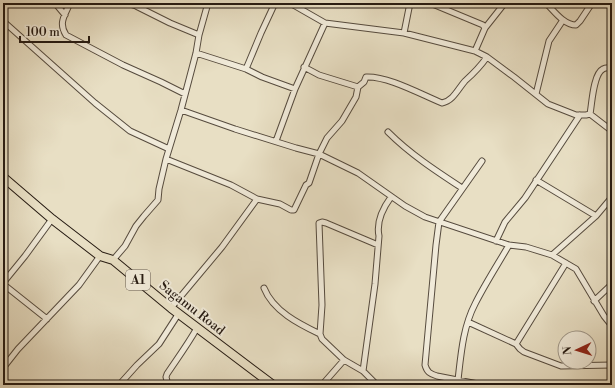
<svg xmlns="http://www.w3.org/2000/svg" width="615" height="388" viewBox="0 0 615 388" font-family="'Libre Bodoni',serif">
<rect width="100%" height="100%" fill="#e8dfc4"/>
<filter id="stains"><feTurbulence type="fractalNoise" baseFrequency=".005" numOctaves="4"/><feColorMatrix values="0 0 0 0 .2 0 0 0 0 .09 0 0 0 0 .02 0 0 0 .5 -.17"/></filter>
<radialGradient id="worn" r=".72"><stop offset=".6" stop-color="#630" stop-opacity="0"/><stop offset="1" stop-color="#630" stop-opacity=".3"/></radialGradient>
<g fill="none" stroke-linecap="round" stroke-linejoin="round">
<defs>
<path id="minor" d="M 55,3 L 65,15
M 70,3 C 65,15 58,23 66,35 L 123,65 L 161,82 L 185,94
M 127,3 L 136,6 L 170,23 L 199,35
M 290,3 L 325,23 L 404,33 L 475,51 L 487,57 L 514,77 L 548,104 L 576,115 L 586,115 L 590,114 L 612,131
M 430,3 L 483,25 L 485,28 L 475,51
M 546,3 C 554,11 564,25 576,25 L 580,21 L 592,3
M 3,21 L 95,103 L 130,131 L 169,149
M 485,28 L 504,4
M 404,33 L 410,3
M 196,53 L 246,69 L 262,77 L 295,89
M 304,67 L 319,75 L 358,87
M 246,69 L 261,33 L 275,3
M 536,94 L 549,41 L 563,20
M 181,110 L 235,129 L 296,148 L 319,154 L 358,173 L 405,206 L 425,217 L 509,245 L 526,247 L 552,255 L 576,269 L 604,316 L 612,326
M 590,114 C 592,104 593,74 603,69 C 606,67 609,68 612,68
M 388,132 C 410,154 436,171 462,188
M 276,141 L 295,89 L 325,23
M 166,159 L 231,185 L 257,199 L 280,204 L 291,210 L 294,210 L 306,185 L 309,183 L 319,154 L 327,138 L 342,121 L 356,97 L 358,87 L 364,82 L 366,77 C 388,76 420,94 442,103 C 453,101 458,89 465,81 C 474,73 480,67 487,57
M 482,161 L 439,222 L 436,245 L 425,365 C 427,372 430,374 437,376 L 483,385
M 536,180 L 596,216
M 496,241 L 505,222 L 525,198 L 580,115
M 552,255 L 596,216 L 612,197
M 113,260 L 125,246 L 136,226 L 144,216 L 158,200 L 159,189 L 166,159 L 181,110 L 196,53 L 199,35 L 208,3
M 3,283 L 25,256 L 52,219
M 3,284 L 47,319
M 264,288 C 273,311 299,324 320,334
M 594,301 L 612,284
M 171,308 L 222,247 L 257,199
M 468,322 L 516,344 L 520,349 L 524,352 L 561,366 L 612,365
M 516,344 L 566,263
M 3,368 L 18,349 L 79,285 L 100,256
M 363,371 L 375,284 L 379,236 C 376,222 383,208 391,197
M 458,380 C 461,354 463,327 475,304 C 485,284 498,264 509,245
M 119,385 L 137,365 L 159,344 L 179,313
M 168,385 L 166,377 L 167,374 C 177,359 188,344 197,328
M 322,385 L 344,360
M 377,385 L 363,371 L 344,360 L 322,339 L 320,334 L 322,305 L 319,223 L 322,222 L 326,223 L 378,245"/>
<path id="trunk" d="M 3,177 L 52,219 L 100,256 L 113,260 L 171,308 L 273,385"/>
</defs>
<use href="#minor" stroke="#564b3e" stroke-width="7"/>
<use href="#trunk" stroke="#251a12" stroke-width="10"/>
<use href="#minor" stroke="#f0ead9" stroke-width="5"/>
<use href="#trunk" stroke="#e8dfc4" stroke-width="8"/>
</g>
<g text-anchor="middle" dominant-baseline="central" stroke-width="4" stroke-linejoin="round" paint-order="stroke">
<rect fill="#f0ead9" stroke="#62584e" stroke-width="1" x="126" y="270" width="24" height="20" rx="3"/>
<g font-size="12" font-weight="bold" fill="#251a12">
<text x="138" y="280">A1</text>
</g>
<g font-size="13" fill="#251a12" stroke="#f0ead9">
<text transform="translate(192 308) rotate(38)">Sagamu Road</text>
</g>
</g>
<rect width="615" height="388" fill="none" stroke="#e8dfc4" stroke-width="16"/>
<rect x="4" y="4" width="607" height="380" fill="none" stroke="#251a12" stroke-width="2"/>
<rect x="8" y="8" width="599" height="372" fill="none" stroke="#251a12"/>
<g transform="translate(577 350) rotate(266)"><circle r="19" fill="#f0ead9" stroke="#9f9789"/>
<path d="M0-3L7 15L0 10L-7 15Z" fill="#8f2418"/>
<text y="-6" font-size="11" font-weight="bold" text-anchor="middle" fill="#251a12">N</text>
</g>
<path d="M20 36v6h69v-6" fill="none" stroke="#251a12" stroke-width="2"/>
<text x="26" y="36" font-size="12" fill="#251a12" stroke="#f0ead9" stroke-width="3" paint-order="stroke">100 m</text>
<rect width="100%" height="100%" filter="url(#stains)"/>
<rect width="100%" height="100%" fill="url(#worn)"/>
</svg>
